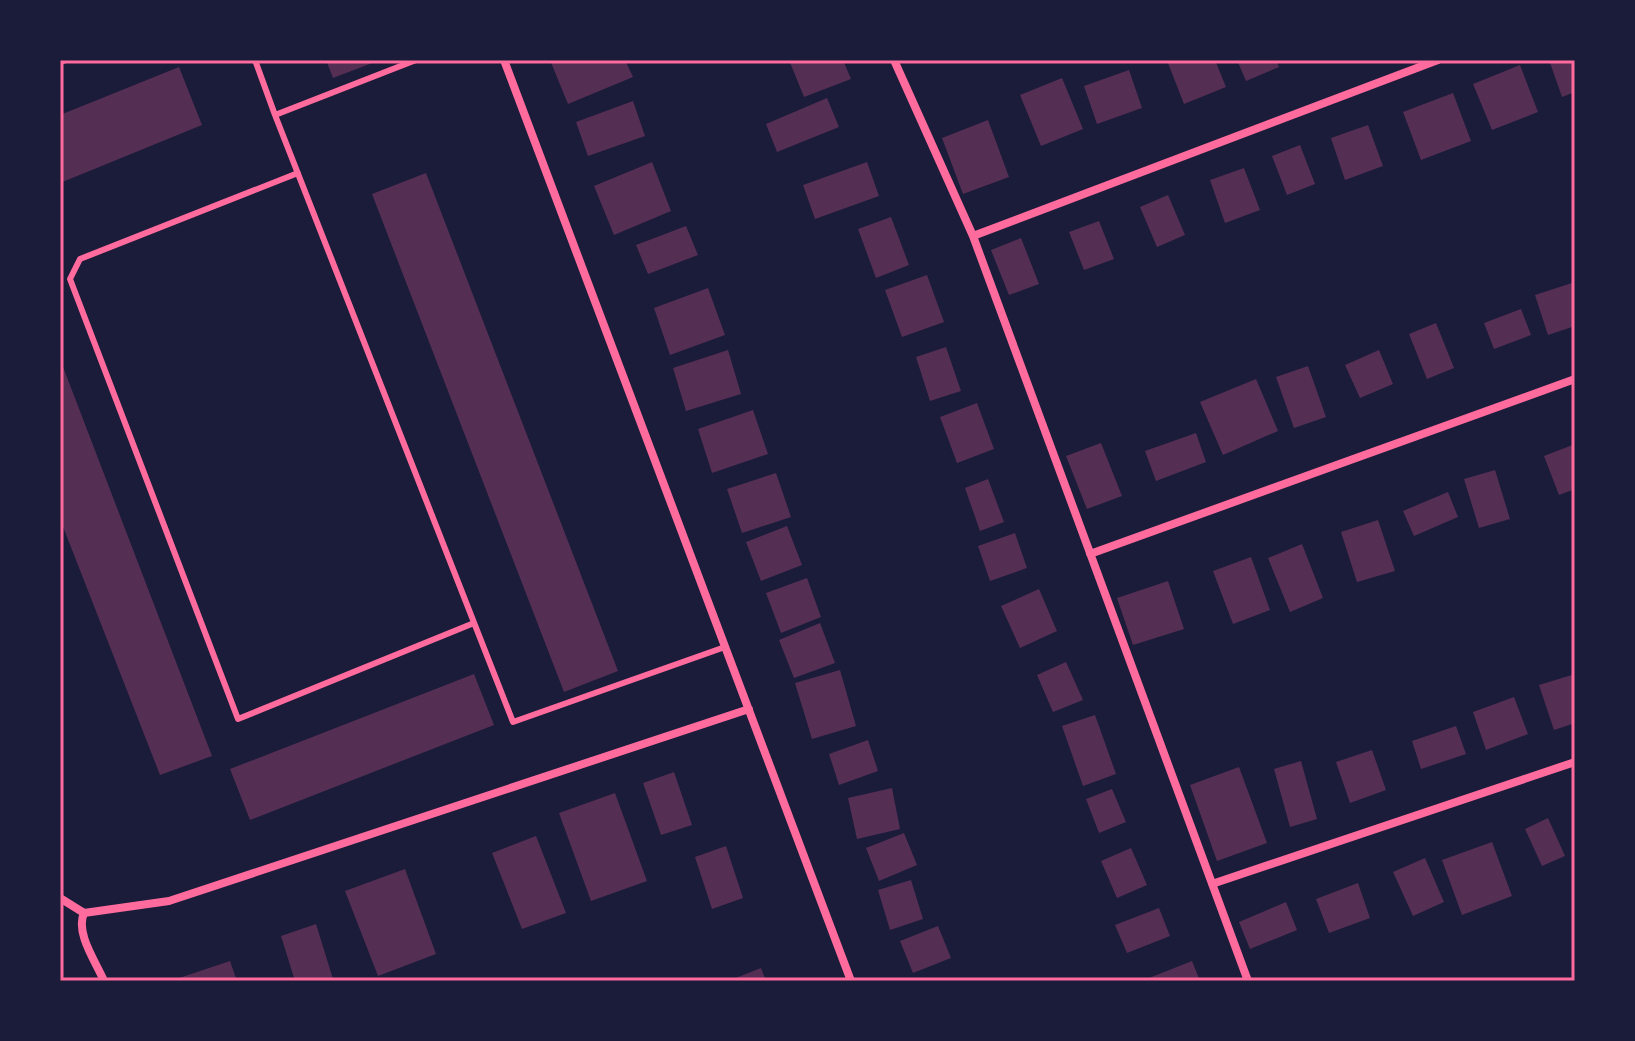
<svg xmlns="http://www.w3.org/2000/svg" width="1635" height="1041" viewBox="0 0 1635 1041" font-family="Commissioner,sans-serif">
<rect width="100%" height="100%" fill="#1b1b3a"/>
<path fill="#542f53" d="M 326,60 L 380,60 L 333,78 Z
M 550,60 L 625,60 L 633,77 L 568,104 Z
M 789,60 L 843,60 L 851,79 L 804,97 Z
M 1176,60 L 1215,60 L 1226,87 L 1184,104 L 1168,63 Z
M 1237,60 L 1276,60 L 1279,67 L 1246,81 Z
M 1549,60 L 1575,60 L 1575,92 L 1562,97 Z
M 1520,65 L 1538,112 L 1492,130 L 1473,84 Z
M 179,67 L 202,125 L 60,183 L 60,115 Z
M 1129,70 L 1142,108 L 1097,124 L 1084,86 Z
M 1062,78 L 1083,129 L 1041,146 L 1020,95 Z
M 1453,93 L 1471,141 L 1421,160 L 1403,112 Z
M 827,98 L 839,127 L 777,152 L 766,124 Z
M 633,101 L 645,136 L 588,156 L 576,122 Z
M 988,120 L 1009,177 L 963,194 L 942,138 Z
M 1368,125 L 1383,166 L 1345,180 L 1331,138 Z
M 1300,145 L 1315,184 L 1287,195 L 1272,156 Z
M 652,162 L 671,211 L 614,235 L 594,186 Z
M 867,162 L 879,196 L 815,219 L 803,185 Z
M 1244,168 L 1260,210 L 1225,223 L 1210,180 Z
M 426,173 L 618,671 L 564,692 L 372,194 Z
M 1168,195 L 1185,235 L 1157,247 L 1140,207 Z
M 891,217 L 909,265 L 876,278 L 858,229 Z
M 1099,221 L 1114,259 L 1084,270 L 1069,232 Z
M 686,226 L 698,255 L 648,274 L 636,245 Z
M 1021,238 L 1039,284 L 1009,295 L 991,250 Z
M 927,275 L 944,322 L 902,337 L 885,290 Z
M 1575,282 L 1575,326 L 1548,335 L 1535,295 Z
M 708,288 L 725,335 L 670,355 L 654,308 Z
M 1521,309 L 1531,335 L 1494,349 L 1484,323 Z
M 1436,323 L 1454,368 L 1427,379 L 1409,334 Z
M 946,347 L 961,391 L 930,401 L 916,357 Z
M 728,350 L 741,394 L 686,411 L 673,368 Z
M 1379,350 L 1393,384 L 1360,398 L 1345,365 Z
M 60,359 L 212,756 L 160,775 L 60,519 Z
M 1308,366 L 1326,417 L 1294,428 L 1276,377 Z
M 1256,379 L 1278,431 L 1223,455 L 1200,402 Z
M 977,403 L 994,449 L 957,463 L 940,417 Z
M 753,410 L 768,454 L 712,473 L 698,429 Z
M 1196,433 L 1206,462 L 1156,481 L 1145,451 Z
M 1101,443 L 1122,496 L 1087,509 L 1066,456 Z
M 1575,444 L 1575,489 L 1559,495 L 1544,456 Z
M 1495,470 L 1510,519 L 1479,528 L 1464,479 Z
M 776,473 L 791,517 L 742,533 L 727,489 Z
M 988,479 L 1004,522 L 980,531 L 965,488 Z
M 1448,492 L 1458,517 L 1414,536 L 1403,511 Z
M 1378,520 L 1395,571 L 1357,582 L 1341,532 Z
M 787,526 L 802,565 L 761,581 L 746,542 Z
M 1015,533 L 1027,568 L 990,581 L 978,546 Z
M 1302,544 L 1323,598 L 1290,612 L 1268,558 Z
M 1251,557 L 1270,610 L 1233,624 L 1213,571 Z
M 807,578 L 821,617 L 781,633 L 766,593 Z
M 1168,581 L 1184,629 L 1133,645 L 1117,598 Z
M 1039,589 L 1057,631 L 1020,648 L 1001,606 Z
M 820,623 L 835,663 L 794,678 L 779,640 Z
M 1066,662 L 1083,700 L 1053,712 L 1037,675 Z
M 840,670 L 856,726 L 812,739 L 795,683 Z
M 474,674 L 494,725 L 250,820 L 230,769 Z
M 1575,674 L 1575,723 L 1554,730 L 1539,685 Z
M 1514,697 L 1528,734 L 1486,750 L 1473,712 Z
M 1095,715 L 1116,774 L 1083,786 L 1062,726 Z
M 1456,726 L 1466,754 L 1421,769 L 1412,741 Z
M 868,740 L 878,771 L 839,785 L 829,754 Z
M 1372,750 L 1386,790 L 1350,803 L 1336,762 Z
M 1301,761 L 1317,819 L 1290,827 L 1274,769 Z
M 1239,767 L 1267,843 L 1217,861 L 1190,785 Z
M 674,772 L 692,825 L 661,835 L 643,783 Z
M 892,788 L 900,829 L 857,839 L 848,798 Z
M 1112,789 L 1126,822 L 1099,833 L 1086,799 Z
M 615,793 L 647,881 L 591,901 L 559,813 Z
M 1548,818 L 1565,856 L 1542,866 L 1525,829 Z
M 904,833 L 917,865 L 879,881 L 866,848 Z
M 536,836 L 566,913 L 522,929 L 492,853 Z
M 1492,842 L 1512,896 L 1462,915 L 1442,860 Z
M 726,846 L 743,898 L 712,909 L 695,857 Z
M 1131,848 L 1147,885 L 1117,898 L 1101,861 Z
M 1425,858 L 1444,902 L 1413,916 L 1393,872 Z
M 405,869 L 436,954 L 378,976 L 345,891 Z
M 911,880 L 923,919 L 890,930 L 878,890 Z
M 1358,883 L 1370,918 L 1329,933 L 1316,899 Z
M 1286,902 L 1297,930 L 1250,949 L 1239,922 Z
M 1159,908 L 1170,936 L 1127,953 L 1115,925 Z
M 316,924 L 333,979 L 295,981 L 281,936 Z
M 938,926 L 951,958 L 913,973 L 900,941 Z
M 230,961 L 237,981 L 180,981 L 179,978 Z
M 1192,961 L 1200,981 L 1150,981 L 1149,978 Z
M 761,968 L 766,981 L 728,981 Z"/>
<g fill="none" stroke-linecap="round" stroke-linejoin="round">
<path stroke="#ff6b9d" stroke-width="6" d="M 255,60 L 275,115 L 416,60
M 60,62 L 66,60
M 275,115 L 513,722 L 725,647
M 298,173 L 80,259 L 70,279 L 238,719 L 474,623"/>
<path stroke="#ff6b9d" stroke-width="8" d="M 504,60 L 851,981
M 894,60 L 973,236 L 1248,981
M 973,236 L 1438,60
M 1090,554 L 1575,379
M 1212,884 L 1575,762
M 60,898 L 84,913
M 104,981 C 96,962 75,933 84,913 L 169,901 L 749,709"/>
</g>
<rect width="1635" height="1041" fill="none" stroke="#1b1b3a" stroke-width="124"/>
<rect x="62" y="62" width="1511" height="917" fill="none" stroke="#ff6b9d" stroke-width="3"/>
</svg>
